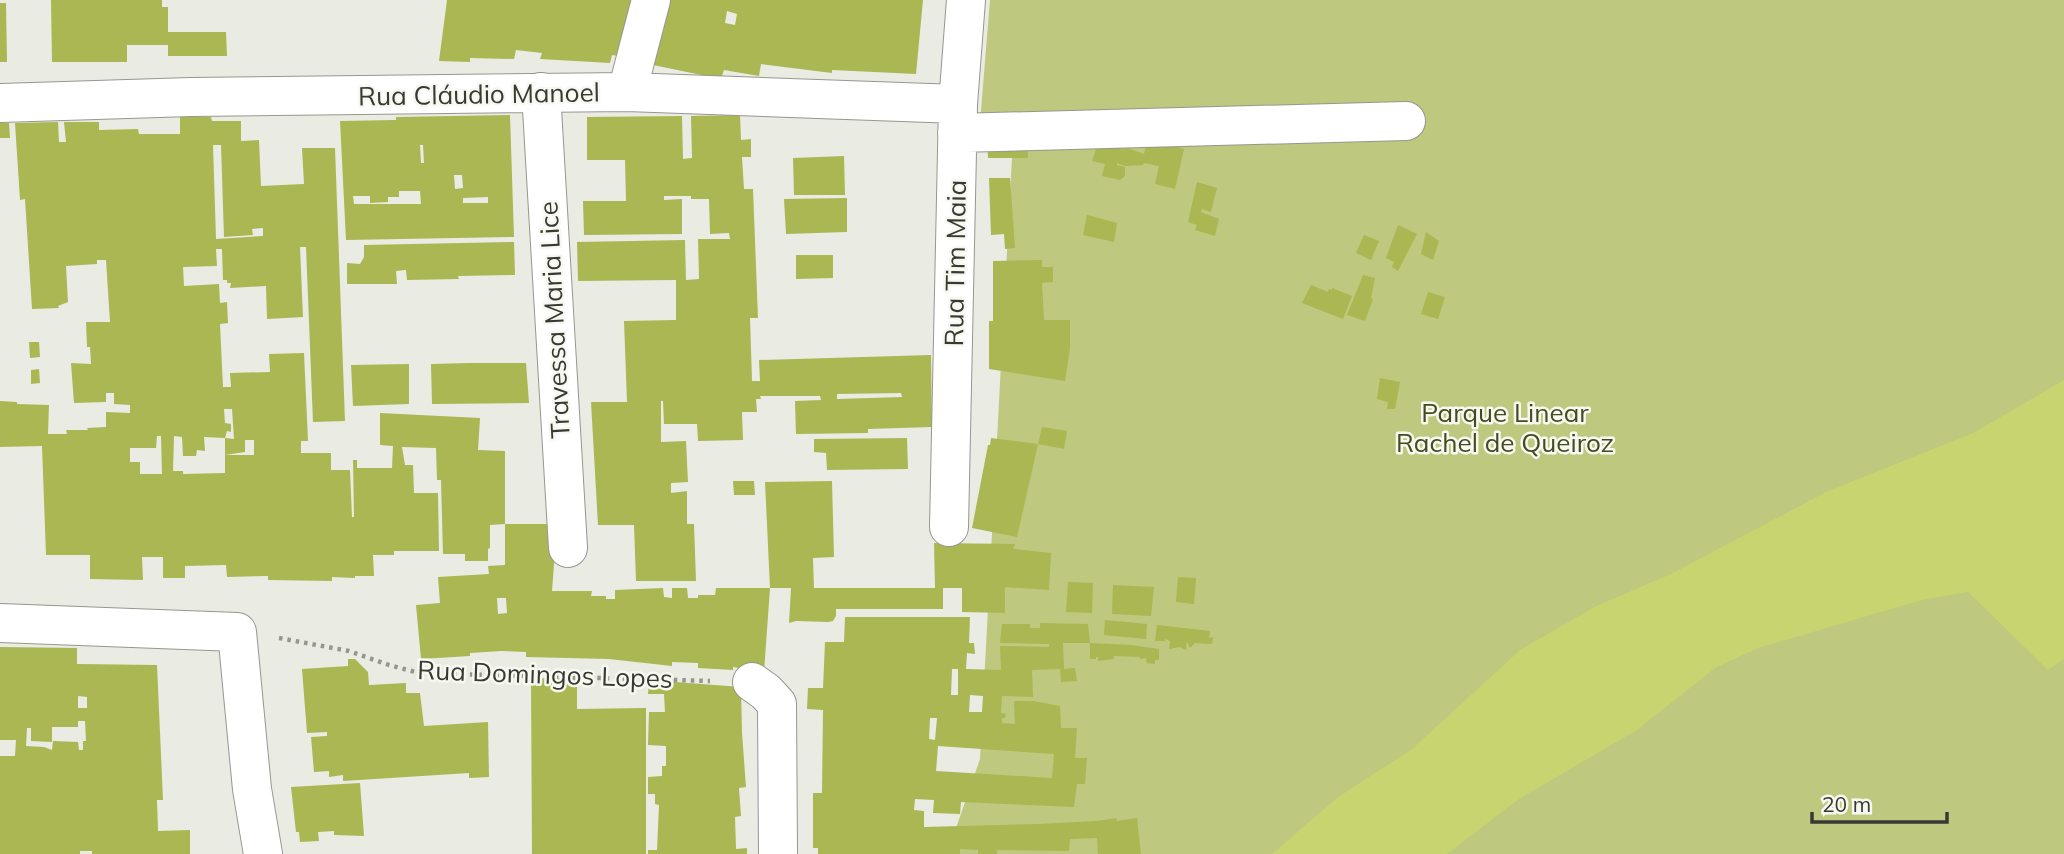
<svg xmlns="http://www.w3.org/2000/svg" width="2064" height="854" viewBox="0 0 2064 854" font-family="Mulish,sans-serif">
<rect width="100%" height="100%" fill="#eaebe3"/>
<path fill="#bec87e" d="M 990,0 L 2064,0 L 2064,854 L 947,854 L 980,759 L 1014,120 L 980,123 Z"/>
<path fill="#c7d470" d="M 2064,380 L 2064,659 L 2048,670 L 1968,592 L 1922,600 L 1758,648 L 1715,668 L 1637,730 L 1519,799 L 1447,854 L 1272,854 L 1338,797 L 1412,749 L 1520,650 L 1596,606 L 1671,574 L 1826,492 L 1973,433 Z"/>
<path fill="#aab752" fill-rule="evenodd" d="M 51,0 L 162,0 L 162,7 L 168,7 L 168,32 L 226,32 L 227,56 L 168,56 L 168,45 L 127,45 L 127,62 L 52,62 Z
M 447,0 L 644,0 L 631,58 L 612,55 L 610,63 L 540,59 L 542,53 L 516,50 L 514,59 L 470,58 L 470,62 L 439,61 Z
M 670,0 L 923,0 L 916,74 L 832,70 L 832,73 L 761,64 L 759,76 L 724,70 L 721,79 L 653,65 ZM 727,11 L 737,14 L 735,25 L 725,23 Z
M 0,3 L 6,3 L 7,62 L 0,62 Z
M 510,115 L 514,237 L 346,240 L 340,121 L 396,120 L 396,117 ZM 420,145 L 423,145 L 424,163 L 421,163 ZM 454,175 L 462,175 L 463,188 L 455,189 ZM 399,191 L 420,191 L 421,204 L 354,204 L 353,196 L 370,196 L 370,203 L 388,202 L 388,197 L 399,197 ZM 488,197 L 488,203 L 463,203 L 463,198 Z
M 740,115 L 741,140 L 751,139 L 751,157 L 742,157 L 744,189 L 753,189 L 758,318 L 750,318 L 752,381 L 760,381 L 759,360 L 931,355 L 932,427 L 868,429 L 868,433 L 796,434 L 795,401 L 821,400 L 820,396 L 760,396 L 761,399 L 756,399 L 757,412 L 742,412 L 743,440 L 698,441 L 697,424 L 664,424 L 663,401 L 661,401 L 661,442 L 686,441 L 688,482 L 671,483 L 671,493 L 687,491 L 687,524 L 694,524 L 696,581 L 636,581 L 634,525 L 598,525 L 591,402 L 627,402 L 624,321 L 676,320 L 676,280 L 578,281 L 577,242 L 685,240 L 686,280 L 699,279 L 698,239 L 730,239 L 729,233 L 710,234 L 709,199 L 691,199 L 691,196 L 664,196 L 664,200 L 682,199 L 682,234 L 584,235 L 583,201 L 626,201 L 625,160 L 587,160 L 587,117 L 682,116 L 683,159 L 692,158 L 691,116 ZM 901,393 L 902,397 L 837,399 L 837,394 Z
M 180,117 L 211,117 L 212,121 L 241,121 L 241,141 L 259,140 L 261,186 L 304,184 L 302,148 L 335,148 L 345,421 L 313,422 L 306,247 L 300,247 L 303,317 L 267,319 L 266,286 L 230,288 L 231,283 L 227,283 L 227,280 L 223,280 L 222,249 L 216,249 L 217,266 L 183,267 L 184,286 L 219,284 L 220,303 L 227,302 L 228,323 L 220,324 L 223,387 L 231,387 L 230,373 L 270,372 L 269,354 L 304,353 L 308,441 L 301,441 L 301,453 L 331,453 L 331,470 L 350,470 L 352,517 L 354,517 L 353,460 L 357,460 L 357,468 L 392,468 L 393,446 L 380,445 L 380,413 L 480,418 L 478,450 L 505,451 L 505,524 L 490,525 L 490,548 L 488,549 L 488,561 L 465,561 L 465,554 L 443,554 L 441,480 L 437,480 L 436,448 L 402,447 L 405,465 L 413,465 L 414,493 L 438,493 L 439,551 L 394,551 L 394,555 L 373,555 L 374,576 L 355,576 L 355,578 L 332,577 L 332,581 L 268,580 L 268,576 L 227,577 L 226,565 L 185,566 L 185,578 L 163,578 L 163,557 L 142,557 L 143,580 L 90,579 L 90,555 L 46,555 L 42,446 L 0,447 L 0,401 L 17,402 L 17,404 L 49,405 L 48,434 L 67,434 L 66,430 L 88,430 L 87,428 L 106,427 L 106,412 L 130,413 L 130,405 L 114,404 L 114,393 L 106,393 L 106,402 L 74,403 L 71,363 L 91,364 L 90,347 L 87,347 L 86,322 L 110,322 L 106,260 L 97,260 L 97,264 L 66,266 L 68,302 L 58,306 L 59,308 L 32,309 L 25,199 L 20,200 L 15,123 L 58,122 L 59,142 L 66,142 L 64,122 L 99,122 L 99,130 L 138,129 L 139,134 L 180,134 ZM 213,145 L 221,145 L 224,237 L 253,235 L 252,229 L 263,228 L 263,236 L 216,239 ZM 224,409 L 232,409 L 234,439 L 225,438 L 225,455 L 245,452 L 245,440 L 254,440 L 254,455 L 225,455 L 225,473 L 183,474 L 183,471 L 173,471 L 174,436 L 182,437 L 183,456 L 196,456 L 197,450 L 205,451 L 204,437 L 225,438 L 227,431 L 231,432 L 231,424 L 225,423 ZM 157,436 L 161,436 L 162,474 L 140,474 L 140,462 L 130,462 L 130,448 L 156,448 Z
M 0,123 L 9,123 L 10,138 L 0,138 Z
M 987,134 L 1027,135 L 1028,158 L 988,158 Z
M 1100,137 L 1125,138 L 1121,150 L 1127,148 L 1144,154 L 1147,142 L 1164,143 L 1184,149 L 1175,189 L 1155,184 L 1159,166 L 1144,163 L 1143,165 L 1125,166 L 1117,163 L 1117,165 L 1125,167 L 1125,176 L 1120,180 L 1102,176 L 1105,164 L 1092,161 Z
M 844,156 L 845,195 L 794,195 L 793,158 Z
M 989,178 L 1010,178 L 1015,248 L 1005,249 L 1004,234 L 991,235 Z
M 1197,182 L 1217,188 L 1211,212 L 1202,209 L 1201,212 L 1219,219 L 1215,236 L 1195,230 L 1197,225 L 1188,222 Z
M 847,198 L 847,232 L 786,234 L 784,199 Z
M 1087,215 L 1117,223 L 1114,242 L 1083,235 Z
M 1398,225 L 1417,234 L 1398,271 L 1392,267 L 1394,262 L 1386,258 Z
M 1426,232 L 1439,241 L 1433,260 L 1421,254 Z
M 1364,235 L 1379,241 L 1371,260 L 1356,253 Z
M 514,242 L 515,275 L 458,276 L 459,279 L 407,280 L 406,270 L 396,271 L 397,284 L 347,284 L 347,263 L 360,264 L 364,257 L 364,245 Z
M 796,255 L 833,255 L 833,278 L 796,279 Z
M 1042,260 L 1042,267 L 1053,267 L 1053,282 L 1042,283 L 1044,320 L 1070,320 L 1070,348 L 1065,381 L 989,369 L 989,321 L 993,321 L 993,261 Z
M 1363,275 L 1375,278 L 1371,298 L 1373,299 L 1365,321 L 1347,315 Z
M 1311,285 L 1328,292 L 1329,289 L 1332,290 L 1332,288 L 1352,296 L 1343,319 L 1302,303 Z
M 1428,292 L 1445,297 L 1438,319 L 1421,314 Z
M 29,342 L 39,342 L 40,357 L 30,358 Z
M 469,363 L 526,363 L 529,403 L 432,404 L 431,364 Z
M 409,364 L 409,404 L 353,406 L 351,365 Z
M 39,369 L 40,383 L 31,384 L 31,370 Z
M 1380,378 L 1400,382 L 1395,409 L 1387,409 L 1388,402 L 1377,399 Z
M 1042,427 L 1067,431 L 1064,449 L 1038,444 Z
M 907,438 L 908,469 L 827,470 L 826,453 L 814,452 L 814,439 Z
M 991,438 L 1038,444 L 1017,537 L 972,528 L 988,445 L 990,445 Z
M 733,481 L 754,481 L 755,495 L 734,495 Z
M 832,481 L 834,557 L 813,558 L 814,588 L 935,588 L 934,543 L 1015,544 L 1013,549 L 1051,553 L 1049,590 L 1005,587 L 1005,613 L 962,612 L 962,588 L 943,588 L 943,609 L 836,609 L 836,616 L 833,621 L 828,622 L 796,621 L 789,623 L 791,588 L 770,588 L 765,482 Z
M 505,524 L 557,524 L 552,591 L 592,591 L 591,596 L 606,596 L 606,599 L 615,599 L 615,590 L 663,588 L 664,597 L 672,598 L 672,588 L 687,588 L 688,598 L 698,598 L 698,595 L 715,595 L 716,588 L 770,588 L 764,672 L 733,667 L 733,670 L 698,668 L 698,663 L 672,662 L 672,666 L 609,659 L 526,657 L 526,652 L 501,651 L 470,653 L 470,656 L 421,659 L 416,605 L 440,603 L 438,577 L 489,574 L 488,566 L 505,565 ZM 497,598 L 506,598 L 507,613 L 498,614 Z
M 1178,577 L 1196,578 L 1194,604 L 1176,602 Z
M 1068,582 L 1093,583 L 1092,613 L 1066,612 Z
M 1113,585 L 1154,587 L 1151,616 L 1112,614 Z
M 845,617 L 970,617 L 969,643 L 974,643 L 975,654 L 967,653 L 966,669 L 1001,670 L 1000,646 L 1049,647 L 1049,644 L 1000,643 L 1002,624 L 1030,624 L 1030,628 L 1040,628 L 1040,623 L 1088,624 L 1090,643 L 1063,643 L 1064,669 L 1075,668 L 1077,681 L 1061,682 L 1060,669 L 1032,670 L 1033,697 L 1002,696 L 1001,713 L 1006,714 L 1005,718 L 1002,718 L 1002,723 L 1015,724 L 1014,701 L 1033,701 L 1060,706 L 1061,728 L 1077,728 L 1075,758 L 1087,758 L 1085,784 L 1077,784 L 1074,807 L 961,802 L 960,814 L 933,813 L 934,800 L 915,799 L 914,810 L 924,811 L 924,827 L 1039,824 L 1097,821 L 1116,818 L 1117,821 L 1137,818 L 1141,854 L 1098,854 L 1097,838 L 1070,839 L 1069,851 L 997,850 L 997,854 L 978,854 L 978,850 L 960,849 L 960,854 L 818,854 L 818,848 L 813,848 L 813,793 L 822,793 L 823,710 L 807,709 L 808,688 L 823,688 L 825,642 L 844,642 ZM 952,669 L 958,669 L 958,695 L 951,695 ZM 970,695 L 983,696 L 982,712 L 969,712 ZM 930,718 L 937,718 L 935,740 L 929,739 ZM 938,746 L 1054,754 L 1052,778 L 936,771 Z
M 1105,620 L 1147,624 L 1146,639 L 1104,635 Z
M 1157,625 L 1210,631 L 1209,638 L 1213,637 L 1212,644 L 1195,643 L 1190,648 L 1187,641 L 1186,650 L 1180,647 L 1169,649 L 1170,641 L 1165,639 L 1165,641 L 1155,641 Z
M 1090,643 L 1131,645 L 1159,649 L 1159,660 L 1155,660 L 1155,664 L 1147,663 L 1146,658 L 1140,659 L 1140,657 L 1114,656 L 1114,659 L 1098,661 L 1098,657 L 1096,657 L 1096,659 L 1090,659 Z
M 0,647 L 77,648 L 77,664 L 157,665 L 163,800 L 157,800 L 158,831 L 190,830 L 190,854 L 92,854 L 92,851 L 80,851 L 80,854 L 0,854 L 0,756 L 15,756 L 16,740 L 0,740 ZM 78,696 L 87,697 L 87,708 L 78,708 ZM 78,721 L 85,721 L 86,741 L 83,741 L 83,750 L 79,750 L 78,742 L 53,741 L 52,750 L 44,747 L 26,746 L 27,728 L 31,728 L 31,741 L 52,742 L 52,727 L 78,727 Z
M 348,659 L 355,659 L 368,672 L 369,685 L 406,683 L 406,693 L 420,693 L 424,726 L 488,722 L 489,777 L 469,778 L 469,773 L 343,781 L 343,775 L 329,777 L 329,771 L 314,772 L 311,737 L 327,736 L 327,732 L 307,733 L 302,669 L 348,666 Z
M 531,678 L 577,679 L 577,709 L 646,708 L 646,854 L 532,854 Z
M 649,680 L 741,687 L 742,733 L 746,787 L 739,788 L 741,816 L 735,817 L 736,849 L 747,848 L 747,854 L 648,854 L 648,850 L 657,850 L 659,805 L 655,804 L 655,794 L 648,794 L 648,777 L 662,776 L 662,766 L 666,766 L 666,746 L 648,745 L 649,712 L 665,712 L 664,694 L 648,694 Z
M 360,783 L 364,836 L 334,835 L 334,831 L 318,832 L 319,841 L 300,842 L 299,832 L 296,832 L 291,787 Z"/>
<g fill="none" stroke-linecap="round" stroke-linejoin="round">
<defs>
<path id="minor" d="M 541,92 L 568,548
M 627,92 L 651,0
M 0,103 L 191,97 L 627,92 L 958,104
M 957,133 L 1406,121
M 949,527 L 958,104 L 966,0
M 0,623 L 237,632 L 252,789 L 263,854
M 752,682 L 766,692 L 777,704 L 778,854"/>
</defs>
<use href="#minor" stroke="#96978f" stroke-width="40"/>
<path stroke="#959690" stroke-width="4.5" stroke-dasharray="3.5 5" stroke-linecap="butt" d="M 279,638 L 349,651 L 389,665 L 419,673 L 710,681"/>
<use href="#minor" stroke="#fff" stroke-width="38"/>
</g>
<g text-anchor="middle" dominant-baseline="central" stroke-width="5" stroke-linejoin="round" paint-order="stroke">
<g font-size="26" fill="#383835" stroke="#f7f9f0">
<text transform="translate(479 94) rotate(-1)">Rua Cláudio Manoel</text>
<text transform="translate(955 263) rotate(-89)">Rua Tim Maia</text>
<text transform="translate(554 320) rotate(-93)">Travessa Maria Lice</text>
<text transform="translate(545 674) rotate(2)">Rua Domingos Lopes</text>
</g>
<g font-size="26" fill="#454b21" stroke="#f7f9f0">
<text x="1505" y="412">Parque Linear<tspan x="1505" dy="30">Rachel de Queiroz</tspan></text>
</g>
</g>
<path d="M1812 812v10h135v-10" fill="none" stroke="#383835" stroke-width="3.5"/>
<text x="1822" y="812" font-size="21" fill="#383835" stroke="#f7f9f0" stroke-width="5" paint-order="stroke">20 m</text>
</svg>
